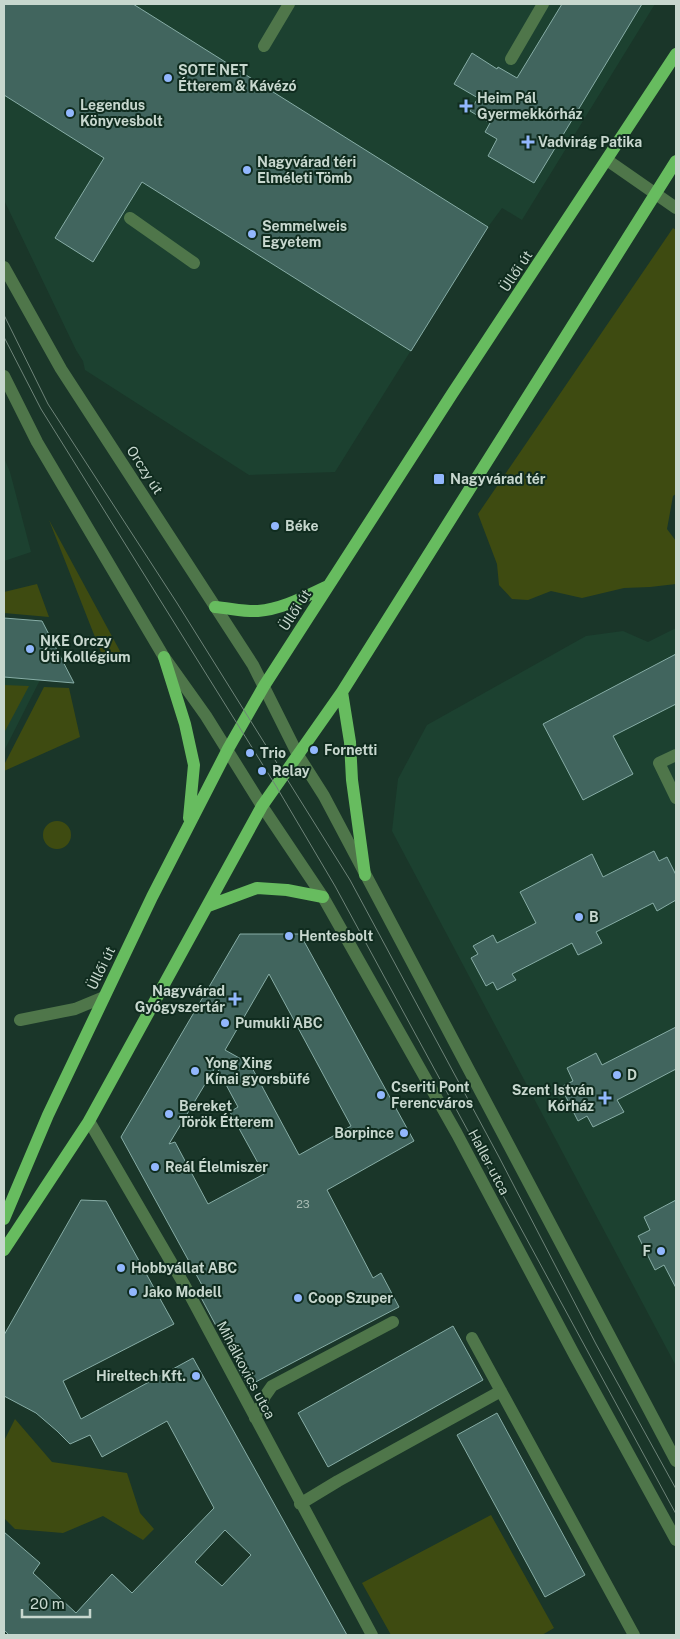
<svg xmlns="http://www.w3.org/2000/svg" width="680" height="1639" viewBox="0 0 680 1639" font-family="'Public Sans',sans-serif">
<rect width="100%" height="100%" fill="#1a3629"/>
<path fill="#1c4130" d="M 4,4 L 655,4 L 522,220 L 502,208 L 488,227 L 335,472 L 249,475 L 85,370 L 83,361 L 76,350 L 4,200 Z
M 4,458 L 10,472 L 31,552 L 4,561 Z
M 4,618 L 43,621 L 74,683 L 40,680 L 4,751 Z
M 676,628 L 676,1366 L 392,831 L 398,779 L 427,725 L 586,636 L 623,631 L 648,642 Z"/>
<path fill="#3e4b11" d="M 673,228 L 676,230 L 676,494 L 673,496 L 667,529 L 676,541 L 676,584 L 650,587 L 624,588 L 582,598 L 551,591 L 528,600 L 512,599 L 499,585 L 497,564 L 478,514 Z
M 49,520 L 121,653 L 102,655 Z
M 37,584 L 49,617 L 4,613 L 4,592 Z
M 4,685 L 29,686 L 4,733 Z
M 44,687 L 69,688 L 80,737 L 4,771 L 4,765 Z
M43 835a14 14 0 1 1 28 0a14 14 0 1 1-28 0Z
M 15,1419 L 52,1462 L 127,1473 L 140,1513 L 154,1529 L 143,1540 L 103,1516 L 63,1533 L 15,1529 L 4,1518 L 4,1441 Z
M 491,1515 L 554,1628 L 542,1635 L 391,1635 L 362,1583 Z"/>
<path fill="#41655e" stroke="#87ada6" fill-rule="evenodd" d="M 4,4 L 133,4 L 488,227 L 411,351 L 142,182 L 93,262 L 55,238 L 104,158 L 4,95 Z
M 562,4 L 642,4 L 534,183 L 488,156 L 497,139 L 485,132 L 490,123 L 470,111 L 478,98 L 454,84 L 472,53 L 497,69 L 498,67 L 517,78 Z
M 4,618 L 42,621 L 74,683 L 4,677 Z
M 676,654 L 676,704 L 613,736 L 633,774 L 583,800 L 543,724 Z
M 654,851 L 659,861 L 667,857 L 676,875 L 676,900 L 657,911 L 653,903 L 596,932 L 602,943 L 578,955 L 572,943 L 512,974 L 516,980 L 497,990 L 493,982 L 486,986 L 471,958 L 478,954 L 473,946 L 493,935 L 497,943 L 536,923 L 520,892 L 592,854 L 603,877 Z
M 240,934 L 300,934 L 414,1141 L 327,1190 L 373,1278 L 381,1273 L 399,1307 L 248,1386 L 197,1290 L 203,1287 L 121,1137 ZM 269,974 L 351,1126 L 299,1155 L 250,1064 L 225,1050 ZM 216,1066 L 238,1107 L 230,1112 L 264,1174 L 208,1204 L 175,1142 L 169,1144 Z
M 676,1027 L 676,1069 L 617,1100 L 624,1112 L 593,1127 L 587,1116 L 578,1121 L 561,1087 L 573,1081 L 567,1068 L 596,1053 L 602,1065 Z
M 81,1200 L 106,1201 L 174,1324 L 63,1381 L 81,1419 L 193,1358 L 347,1635 L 9,1635 L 4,1630 L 4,1532 L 40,1563 L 33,1573 L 76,1613 L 112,1574 L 132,1593 L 214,1508 L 167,1421 L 102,1457 L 90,1435 L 70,1444 L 57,1431 L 36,1413 L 4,1396 L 4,1335 ZM 225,1530 L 251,1555 L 222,1586 L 195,1562 Z
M 676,1200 L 676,1288 L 664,1265 L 655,1270 L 638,1236 L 650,1230 L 644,1217 Z
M 453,1326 L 483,1380 L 328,1467 L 298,1413 Z
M 497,1413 L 585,1575 L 545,1597 L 457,1435 Z"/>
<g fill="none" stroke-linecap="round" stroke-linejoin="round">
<path stroke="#4f764a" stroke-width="12" d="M 264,46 L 289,4
M 511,59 L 543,4
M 607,160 L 676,208
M 130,218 L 194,263
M 4,267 L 61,369 L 253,665 L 298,755 L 324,796 L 676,1461
M 4,376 L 37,442 L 164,657 L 206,716 L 262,806 L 323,897 L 457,1134 L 575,1356 L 676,1540
M 676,755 L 659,763 L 676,798
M 20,1020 L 75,1009 L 104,997
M 89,1121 L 185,1286 L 372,1635
M 472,1338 L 634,1635
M 255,1418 L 265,1396 L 272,1386 L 393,1322
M 300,1504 L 338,1481 L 501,1391"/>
<path stroke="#67bc5f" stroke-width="12" d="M 215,607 C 229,608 245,612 258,611 C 283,609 306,596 328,586
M 164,657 L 185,724 L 194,765 L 189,818
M 342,692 L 350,742 L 352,780 L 365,875
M 208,906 L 257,888 L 287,890 L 323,897
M 4,1219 L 48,1115 L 152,897 L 228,749 L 264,686 L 452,394 L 676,54
M 4,1250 L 89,1121 L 262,806 L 342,692 L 676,161"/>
<path stroke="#6e8479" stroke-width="1" d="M 4,315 L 48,404 L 177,603 L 350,880 L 499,1157 L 596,1344 L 676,1489
M 4,337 L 41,409 L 276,786 L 335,886 L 676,1514"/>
</g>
<g fill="#92b7fd" stroke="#102c1f" stroke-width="2">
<circle cx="168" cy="78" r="5"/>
<path d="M463.5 98.5h5v5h5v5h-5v5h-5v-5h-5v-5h5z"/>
<circle cx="70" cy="113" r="5"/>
<path d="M525.5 134.5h5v5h5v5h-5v5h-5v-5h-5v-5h5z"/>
<circle cx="247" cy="170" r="5"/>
<circle cx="252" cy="234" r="5"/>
<rect x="433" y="473" width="12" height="12" rx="2.5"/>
<circle cx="275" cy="526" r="5"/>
<circle cx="30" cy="649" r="5"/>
<circle cx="314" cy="750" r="5"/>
<circle cx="250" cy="753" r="5"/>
<circle cx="262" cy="771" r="5"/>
<circle cx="579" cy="917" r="5"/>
<circle cx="289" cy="936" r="5"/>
<path d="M232.5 991.5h5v5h5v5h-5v5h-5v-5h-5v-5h5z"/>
<circle cx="225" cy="1023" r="5"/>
<circle cx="195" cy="1071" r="5"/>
<circle cx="617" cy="1075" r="5"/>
<circle cx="381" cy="1095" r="5"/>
<path d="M602.5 1090.5h5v5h5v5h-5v5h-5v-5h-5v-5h5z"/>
<circle cx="169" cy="1114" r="5"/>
<circle cx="404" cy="1133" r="5"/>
<circle cx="155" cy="1167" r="5"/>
<circle cx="661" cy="1251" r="5"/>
<circle cx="121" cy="1268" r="5"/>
<circle cx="133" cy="1292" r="5"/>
<circle cx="298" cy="1298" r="5"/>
<circle cx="196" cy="1376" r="5"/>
</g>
<g text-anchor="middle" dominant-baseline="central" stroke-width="4" stroke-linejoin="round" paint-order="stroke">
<g font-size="11" fill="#a6bab2">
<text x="303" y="1204">23</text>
</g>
<g font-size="14" font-weight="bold" fill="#c7d7ce" stroke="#102c1f" text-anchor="start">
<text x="178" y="70">SOTE NET<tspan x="178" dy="16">Étterem &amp; Kávézó</tspan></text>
<text x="477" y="98">Heim Pál<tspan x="477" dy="16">Gyermekkórház</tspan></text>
<text x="80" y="105">Legendus<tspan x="80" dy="16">Könyvesbolt</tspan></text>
<text x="538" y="142">Vadvirág Patika</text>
<text x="257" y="162">Nagyvárad téri<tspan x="257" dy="16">Elméleti Tömb</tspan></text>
<text x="262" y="226">Semmelweis<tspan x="262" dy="16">Egyetem</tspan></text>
<text x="450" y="479">Nagyvárad tér</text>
<text x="285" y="526">Béke</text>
<text x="40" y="641">NKE Orczy<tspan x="40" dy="16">Úti Kollégium</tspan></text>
<text x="324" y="750">Fornetti</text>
<text x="260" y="753">Trio</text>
<text x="272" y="771">Relay</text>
<text x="589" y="917">B</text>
<text x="299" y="936">Hentesbolt</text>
<text x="225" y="991" text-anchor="end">Nagyvárad<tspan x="225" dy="16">Gyógyszertár</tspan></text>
<text x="235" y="1023">Pumukli ABC</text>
<text x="205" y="1063">Yong Xing<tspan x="205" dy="16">Kínai gyorsbüfé</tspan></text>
<text x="627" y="1075">D</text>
<text x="391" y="1087">Cseriti Pont<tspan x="391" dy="16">Ferencváros</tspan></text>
<text x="594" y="1090" text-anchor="end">Szent István<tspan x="594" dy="16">Kórház</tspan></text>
<text x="179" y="1106">Bereket<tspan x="179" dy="16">Török Étterem</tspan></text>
<text x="394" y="1133" text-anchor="end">Borpince</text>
<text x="165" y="1167">Reál Élelmiszer</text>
<text x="651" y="1251" text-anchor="end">F</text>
<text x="131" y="1268">Hobbyállat ABC</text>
<text x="143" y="1292">Jako Modell</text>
<text x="308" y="1298">Coop Szuper</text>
<text x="186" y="1376" text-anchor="end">Hireltech Kft.</text>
</g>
<g font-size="14" fill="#c7d7ce" stroke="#102c1f">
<text transform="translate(516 271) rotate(-56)">Üllői út</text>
<text transform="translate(145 470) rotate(57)">Orczy út</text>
<text transform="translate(295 610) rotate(-57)">Üllői út</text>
<text transform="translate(101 968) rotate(-64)">Üllői út</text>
<text transform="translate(489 1162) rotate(62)">Haller utca</text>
<text transform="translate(246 1370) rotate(62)">Mihálkovics utca</text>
</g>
</g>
<rect width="680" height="1639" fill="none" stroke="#c7d7ce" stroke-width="10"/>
<path d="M22 1609v8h68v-8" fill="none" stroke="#c7d7ce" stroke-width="2.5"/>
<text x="30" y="1609" font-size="15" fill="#c7d7ce" stroke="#102c1f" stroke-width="4" paint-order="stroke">20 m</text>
</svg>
